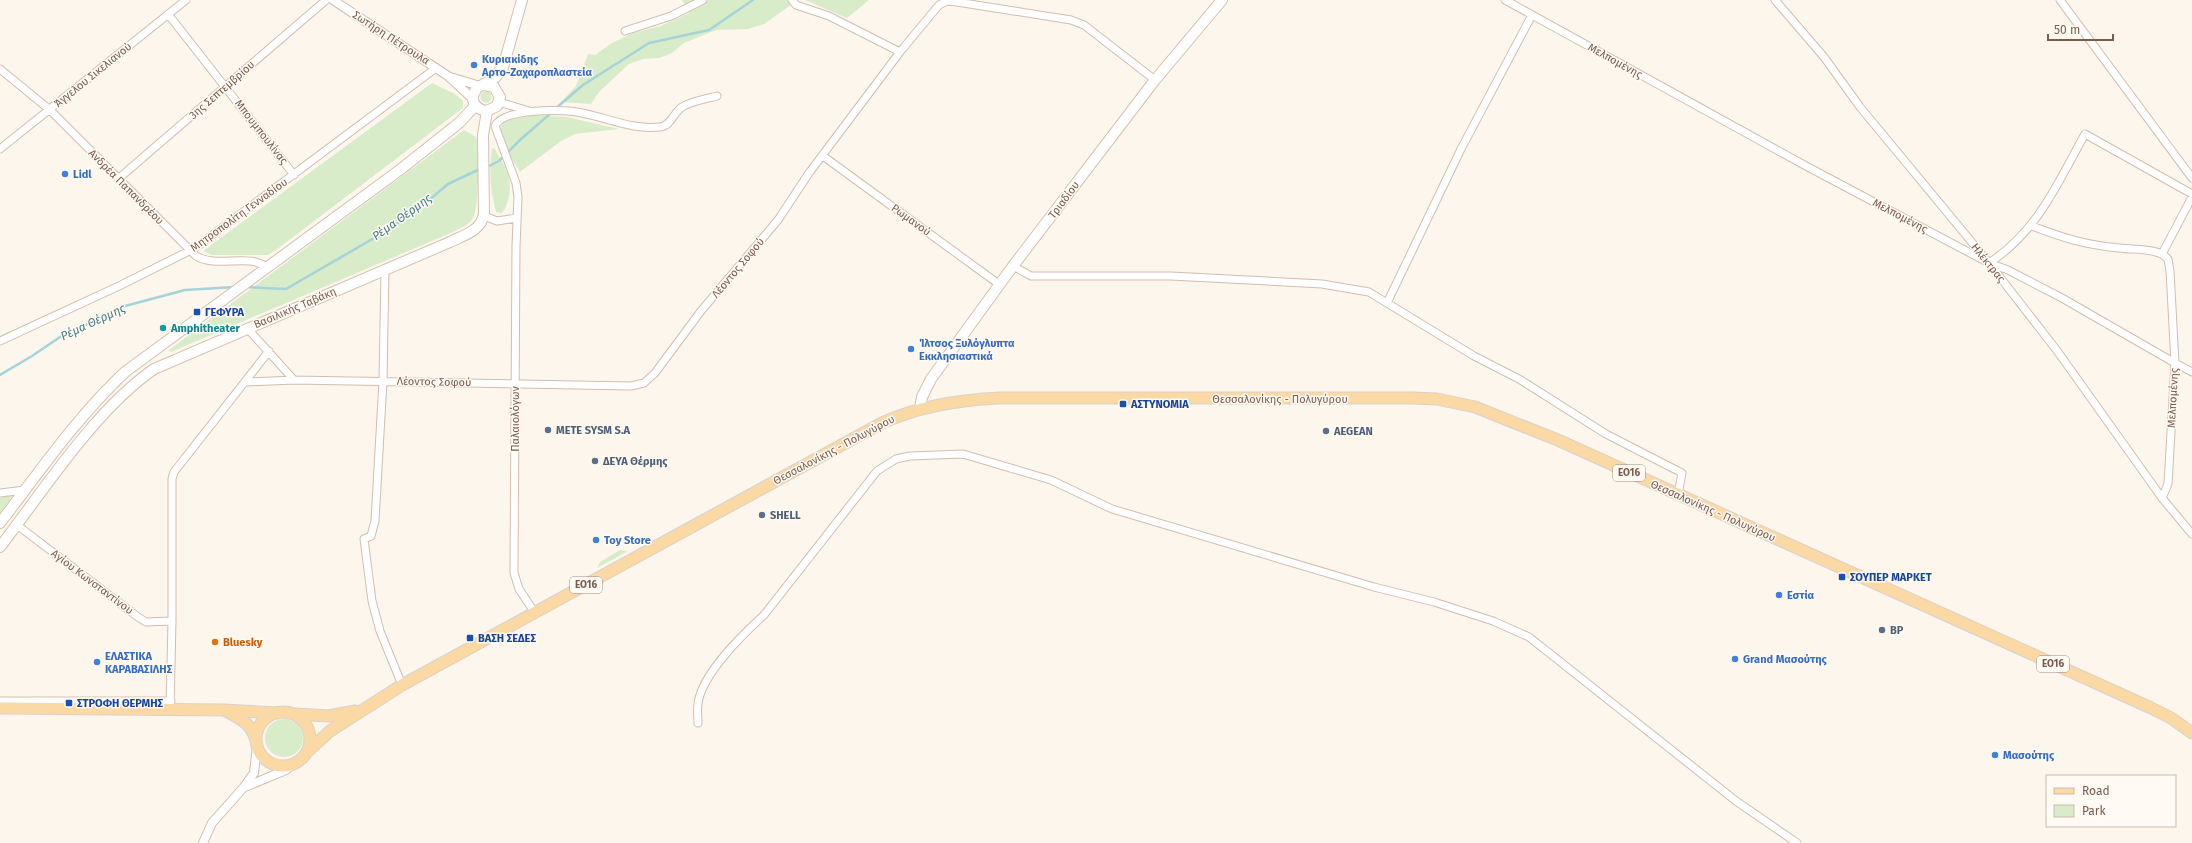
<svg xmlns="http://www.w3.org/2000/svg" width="2192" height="843" viewBox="0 0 2192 843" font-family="'Fira Sans',sans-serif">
<rect width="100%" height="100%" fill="#fdf6ec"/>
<path fill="#d8ecc9" d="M 682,0 L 788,0 L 791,5 L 764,24 L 748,29 L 716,30 L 684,43 L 672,53 L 659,58 L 643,59 L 629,64 L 599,92 L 591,104 L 561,102 L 576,86 L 588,54 L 595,55 L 612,43 L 633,33 L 661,26 L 689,13 Z
M 805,0 L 869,0 L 847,18 Z
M 432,83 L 455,94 L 463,101 L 463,108 L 276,250 L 268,255 L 212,255 L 203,251 Z
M480.5 97a5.5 5.5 0 1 1 11 0a5.5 5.5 0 1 1-11 0Z
M 534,115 L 567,117 L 619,129 L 575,134 L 561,141 L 520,172 L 508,153 L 500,128 L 505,121 Z
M 464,130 L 476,137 C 480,148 479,208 473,218 C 469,225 460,228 453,232 L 171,352 L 169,350 Z
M 494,148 C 505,165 515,181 507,203 C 506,207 505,210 501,213 L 496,212 C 490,191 489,170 492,149 Z
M 15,493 L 0,513 L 0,498 Z
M 620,550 L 628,551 L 597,568 L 600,562 Z
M265 738a19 19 0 1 1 38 0a19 19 0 1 1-38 0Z"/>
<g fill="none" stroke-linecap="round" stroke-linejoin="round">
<path stroke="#a5d3da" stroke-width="2.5" d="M 555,109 L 583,85 L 649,43 L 709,30 L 753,0
M 487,167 L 499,161 L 521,139 L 551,113
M 246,287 L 286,289 L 388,230 L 422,206 L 448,184 L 480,169
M 0,375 L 32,356 L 60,337 L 125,306 L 185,290 L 235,287"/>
<defs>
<path id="minor" d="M 792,0 L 796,5 L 829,16 L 900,52
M 1505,0 L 1806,166 L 1989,263 L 2008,270 L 2062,298 L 2175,363 L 2168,484 L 2162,498
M 1775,0 L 1824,57 L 1860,107 L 1989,263 L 2058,352 L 2162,498 L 2192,534
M 2060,0 L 2192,178
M 168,14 L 294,175
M 625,31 L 671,16 L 703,0
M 0,69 L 50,110 L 196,256 C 218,269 248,252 268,268
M 499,102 L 529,111
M 0,149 L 186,0
M 823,156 L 1000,285
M 118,179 L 326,0
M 2192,197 L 2162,254 L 2168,259 L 2170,271 L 2175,363 L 2192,372
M 484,216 L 497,221 L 517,218
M 2032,226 C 2063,238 2086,245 2119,248 C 2134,250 2148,248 2162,254
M 1989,263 C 2038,231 2057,184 2085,134 L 2192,194
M 1013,266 L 1031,276 L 1171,276 L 1322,284 L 1369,292 L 1474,356 L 1519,379 L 1606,434 L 1682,473 L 1678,495
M 385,270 L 383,381 L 375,521 L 371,536 L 364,539 L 372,601 L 380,631 L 402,685
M 1387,303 L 1461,149 L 1532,15
M 247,328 L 294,380 L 631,386 L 644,383 L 655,373 L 701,311 L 778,220 L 809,173 L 900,52 L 939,5 L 947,1 L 957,2 L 1071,20 L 1084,25 L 1155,80
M 0,341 L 119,286 L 195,248 L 436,68
M 246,382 L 294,380
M 0,493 L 25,490
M 17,525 L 138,617 L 146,622 L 172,621
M 535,613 L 519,589 L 514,573 L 516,246 L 518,197 L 516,183 L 495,126 C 503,108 564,109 582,113 C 608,118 632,130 660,127 C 671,126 674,112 682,107 C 692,101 706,99 717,96
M 0,701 L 171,701
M 170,709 L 172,621 L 172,479 L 174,472 L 269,351
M 698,723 C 698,717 697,710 698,704 C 701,675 743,634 764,615 L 877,471 L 896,459 L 910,456 L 963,454 L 1051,480 L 1112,509 L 1374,587 L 1434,602 L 1493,621 L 1529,637 L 1736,801 L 1797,843"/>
<path id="tertiary" d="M 333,0 L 448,76 L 473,99
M 450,77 L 480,86
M 245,787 L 286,770 L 294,763
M 203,843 L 212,823 L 244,787 L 254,773 L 257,746"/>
<path id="secondary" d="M 502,71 L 522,0
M 484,85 L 494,87 L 500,97 L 497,106 L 487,111 C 478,110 472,104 473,95 L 477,88 L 496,77 L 503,65
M 920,409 L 922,397 L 931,379 L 1013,266 L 1155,80 L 1222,0
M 0,523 C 40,471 77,417 125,372 L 401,169 L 459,123 L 475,106
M 0,547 C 44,490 94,411 154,369 L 450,242 C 464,235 481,231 484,214 L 483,135 L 487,111"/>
<path id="primary" d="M 0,708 L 224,710 L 278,713
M 226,711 C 241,719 252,724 256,741
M256 739a27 27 0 1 1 54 0a27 27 0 1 1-54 0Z
M 295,714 L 329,716 L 355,711
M 306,753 L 330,731 L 402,685 L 882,423 C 919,406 958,400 999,398 L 1412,398 L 1437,399 L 1475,407 L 1560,441 L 2149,707 L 2171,718 L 2192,733"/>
</defs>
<use href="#minor" stroke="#d1beb0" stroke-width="9"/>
<use href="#tertiary" stroke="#d1beb0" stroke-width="10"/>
<use href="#secondary" stroke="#d6c0b0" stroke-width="12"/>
<use href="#primary" stroke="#dad1cd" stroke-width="13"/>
<use href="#minor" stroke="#fff" stroke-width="7"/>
<use href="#tertiary" stroke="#fff" stroke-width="8"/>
<use href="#secondary" stroke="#fff" stroke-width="10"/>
<use href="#primary" stroke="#fbd9a5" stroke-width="11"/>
</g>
<g fill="#3f7fe0" stroke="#fffaf3" stroke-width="1.5">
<circle cx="474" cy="65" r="4"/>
<circle cx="65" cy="174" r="4"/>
<circle cx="911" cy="349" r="4"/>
<circle cx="596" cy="540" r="4"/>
<circle cx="1779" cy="595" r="4"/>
<circle cx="1735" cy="659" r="4"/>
<circle cx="97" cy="662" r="4"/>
<circle cx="1995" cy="755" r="4"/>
</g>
<g fill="#1a4fb4" stroke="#fffaf3" stroke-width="1.5">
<rect x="193" y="308" width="8" height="8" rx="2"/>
<rect x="1119" y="400" width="8" height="8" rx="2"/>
<rect x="1838" y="573" width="8" height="8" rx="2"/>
<rect x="466" y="634" width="8" height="8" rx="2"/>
<rect x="65" y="699" width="8" height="8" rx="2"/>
</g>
<circle fill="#0f9aa8" stroke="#fffaf3" stroke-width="1.5" cx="163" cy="328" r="4"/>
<g fill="#5c6f8a" stroke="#fffaf3" stroke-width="1.5">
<circle cx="548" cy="430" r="4"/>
<circle cx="1326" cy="431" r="4"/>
<circle cx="595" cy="461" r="4"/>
<circle cx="762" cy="515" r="4"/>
<circle cx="1882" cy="630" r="4"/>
</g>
<circle fill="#e8710a" stroke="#fffaf3" stroke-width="1.5" cx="215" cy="642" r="4"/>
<g text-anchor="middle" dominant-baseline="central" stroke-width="3" stroke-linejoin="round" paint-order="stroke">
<g fill="#fffaf3" stroke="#a28b7f" stroke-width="1">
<rect x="1613" y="465" width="32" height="16" rx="3"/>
<rect x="570" y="577" width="32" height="16" rx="3"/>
<rect x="2037" y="656" width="32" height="16" rx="3"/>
</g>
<g font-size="10" font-weight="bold" fill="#7a5c4d">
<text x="1629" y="473">ΕΟ16</text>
<text x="586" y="585">ΕΟ16</text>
<text x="2053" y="664">ΕΟ16</text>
</g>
<g font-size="11" fill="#7a5c4d" stroke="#fffaf3">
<text transform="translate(391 38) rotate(33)">Σωτήρη Πέτρουλα</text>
<text transform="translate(1615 61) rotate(29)">Μελπομένης</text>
<text transform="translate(93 75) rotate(-39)">Άγγελου Σικελιανού</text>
<text transform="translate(222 90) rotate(-41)">3ης Σεπτεμβρίου</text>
<text transform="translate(261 132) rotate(52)">Μπουμπουλίνας</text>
<text transform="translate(126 187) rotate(45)">Ανδρέα Παπανδρέου</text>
<text transform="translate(1064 200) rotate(-53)">Τριαδίου</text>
<text transform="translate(239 215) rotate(-36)">Μητροπολίτη Γενναδίου</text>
<text transform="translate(1900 216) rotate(28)">Μελπομένης</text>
<text transform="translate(911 220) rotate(36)">Ρωμανού</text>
<text transform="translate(1988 263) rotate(51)">Ηλέκτρας</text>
<text transform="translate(738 268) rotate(-50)">Λέοντος Σοφού</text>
<text transform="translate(295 308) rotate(-23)">Βασιλικής Ταβάκη</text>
<text transform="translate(434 382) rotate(1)">Λέοντος Σοφού</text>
<text transform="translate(2173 398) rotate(-87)">Μελπομένης</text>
<text x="1280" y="399">Θεσσαλονίκης - Πολυγύρου</text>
<text transform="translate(515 419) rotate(-90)">Παλαιολόγων</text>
<text transform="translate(834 450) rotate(-28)">Θεσσαλονίκης - Πολυγύρου</text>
<text transform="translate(1713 511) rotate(24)">Θεσσαλονίκης - Πολυγύρου</text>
<text transform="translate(92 582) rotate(37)">Αγίου Κωνσταντίνου</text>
</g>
<g font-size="11" font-weight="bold" fill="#366cbe" stroke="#fffaf3" text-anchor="start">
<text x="482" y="59">Κυριακίδης<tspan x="482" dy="13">Αρτο-Ζαχαροπλαστεία</tspan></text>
<text x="73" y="174">Lidl</text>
<text x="919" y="343">Ίλτσος Ξυλόγλυπτα<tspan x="919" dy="13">Εκκλησιαστικά</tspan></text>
<text x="604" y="540">Toy Store</text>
<text x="1787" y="595">Εστία</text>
<text x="105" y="656">ΕΛΑΣΤΙΚΑ<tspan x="105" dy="13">ΚΑΡΑΒΑΣΙΛΗΣ</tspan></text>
<text x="1743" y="659">Grand Μασούτης</text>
<text x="2003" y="755">Μασούτης</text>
</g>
<g font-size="11" font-weight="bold" fill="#164399" stroke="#fffaf3" text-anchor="start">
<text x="205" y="312">ΓΕΦΥΡΑ</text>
<text x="1131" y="404">ΑΣΤΥΝΟΜΙΑ</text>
<text x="1850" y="577">ΣΟΥΠΕΡ ΜΑΡΚΕΤ</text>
<text x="478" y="638">ΒΑΣΗ ΣΕΔΕΣ</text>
<text x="77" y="703">ΣΤΡΟΦΗ ΘΕΡΜΗΣ</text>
</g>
<g font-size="11" font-weight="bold" fill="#0d838f" stroke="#fffaf3" text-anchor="start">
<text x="171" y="328">Amphitheater</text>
</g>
<g font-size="11" font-weight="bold" fill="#4e5e75" stroke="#fffaf3" text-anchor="start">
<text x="556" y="430">METE SYSM S.A</text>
<text x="1334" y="431">AEGEAN</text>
<text x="603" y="461">ΔΕΥΑ Θέρμης</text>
<text x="770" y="515">SHELL</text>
<text x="1890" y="630">BP</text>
</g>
<g font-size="11" font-weight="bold" fill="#c56008" stroke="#fffaf3" text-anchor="start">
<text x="223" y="642">Bluesky</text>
</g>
<g font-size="12" font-style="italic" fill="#437c86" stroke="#fffaf3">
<text transform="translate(402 217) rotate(-36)">Ρέμα Θέρμης</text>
<text transform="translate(93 322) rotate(-25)">Ρέμα Θέρμης</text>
</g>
</g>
<rect x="2046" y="775" width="130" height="52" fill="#fffaf3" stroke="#cabbb1"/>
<rect x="2054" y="788" width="20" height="6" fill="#fbd9a5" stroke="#cabbb1"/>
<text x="2082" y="795" font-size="12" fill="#7a5c4d">Road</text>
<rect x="2054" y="805" width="20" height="12" fill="#d8ecc9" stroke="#cabbb1"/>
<text x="2082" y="815" font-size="12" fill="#7a5c4d">Park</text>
<path d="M2048 34v6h65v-6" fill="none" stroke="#7a5c4d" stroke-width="2"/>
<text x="2054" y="34" font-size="12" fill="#7a5c4d" stroke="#fffaf3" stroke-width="3" paint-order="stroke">50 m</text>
</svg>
